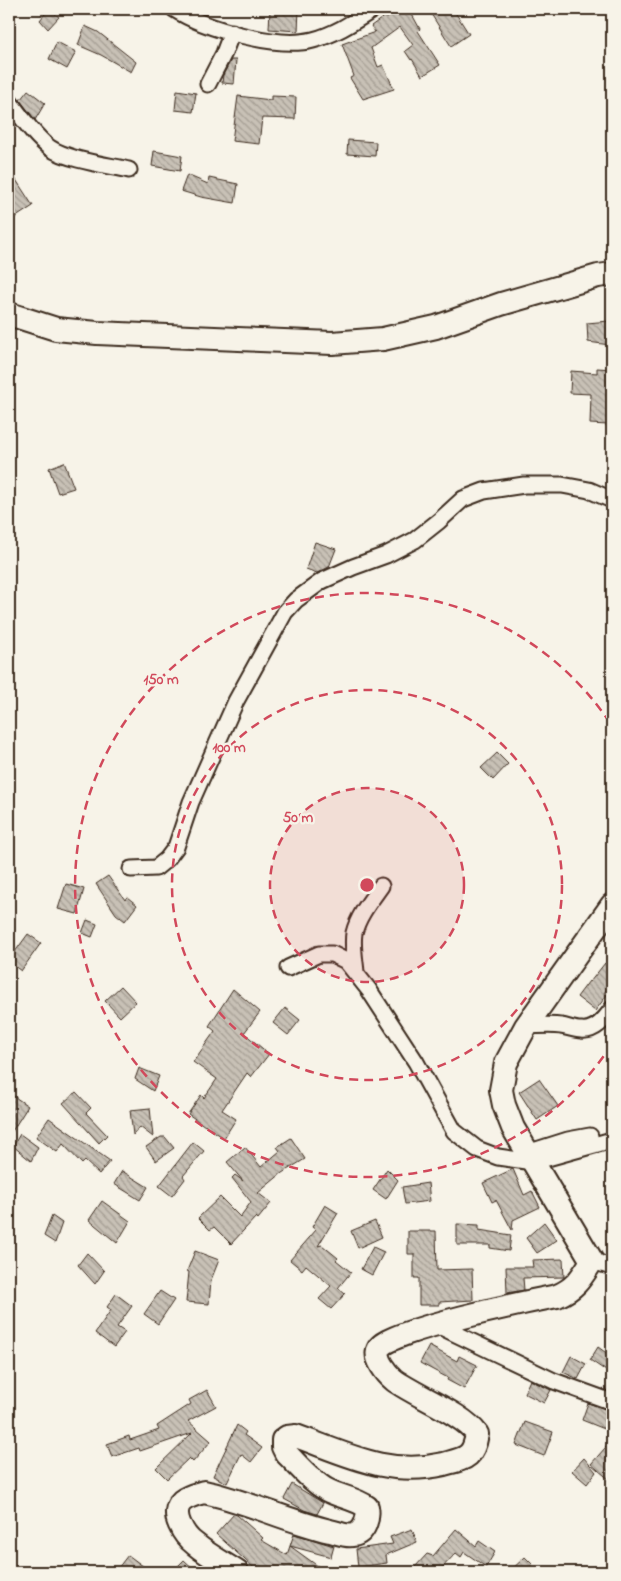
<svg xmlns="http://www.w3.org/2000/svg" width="621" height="1581" viewBox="0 0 621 1581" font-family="'Indie Flower',sans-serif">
<defs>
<pattern id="building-back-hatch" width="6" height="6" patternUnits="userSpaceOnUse" patternTransform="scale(1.25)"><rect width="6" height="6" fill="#c8c1b6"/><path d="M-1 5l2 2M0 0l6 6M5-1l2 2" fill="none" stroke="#a49d93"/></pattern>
</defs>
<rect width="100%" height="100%" fill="#f7f3e8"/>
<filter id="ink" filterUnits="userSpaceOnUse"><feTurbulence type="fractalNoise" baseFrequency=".02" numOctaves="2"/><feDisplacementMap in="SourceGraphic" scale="10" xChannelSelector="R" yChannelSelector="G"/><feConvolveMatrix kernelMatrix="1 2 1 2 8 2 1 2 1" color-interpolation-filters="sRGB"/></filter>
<g filter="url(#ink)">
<path fill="url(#building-back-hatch)" stroke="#3b2a1e" d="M 49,9 L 59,17 L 48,29 L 40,20 Z
M 270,9 L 299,9 L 298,31 L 269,29 Z
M 400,9 L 409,9 L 420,29 L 418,31 L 440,65 L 422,76 L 412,59 L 411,60 L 405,51 L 413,45 L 400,27 L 371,48 L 378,67 L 383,65 L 394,89 L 363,99 L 350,78 L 354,76 L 342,44 L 375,32 L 371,26 L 385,16 L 387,18 Z
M 428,9 L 453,9 L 469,34 L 451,46 Z
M 85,26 L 98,32 L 136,62 L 131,72 L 101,55 L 78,45 Z
M 57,42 L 76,52 L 67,69 L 49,59 Z
M 231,60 L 236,60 L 234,84 L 222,83 L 223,75 Z
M 28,90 L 45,103 L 35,120 L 20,100 Z
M 177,90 L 196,93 L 193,112 L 175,110 Z
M 238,96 L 271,100 L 271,96 L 296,97 L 295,119 L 262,118 L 259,144 L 232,141 Z
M 348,140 L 376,142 L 375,156 L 347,154 Z
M 154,151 L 182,156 L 180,171 L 152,166 Z
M 9,169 L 33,206 L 13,219 L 9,212 Z
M 187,175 L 208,184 L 209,178 L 238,184 L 235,203 L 201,197 L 181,191 Z
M 609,321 L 610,345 L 588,342 L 587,323 Z
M 597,368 L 612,369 L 612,391 L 609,391 L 608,425 L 590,424 L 591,394 L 570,393 L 571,371 L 597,373 Z
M 64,462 L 74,488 L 58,493 L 49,468 Z
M 315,542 L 336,549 L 329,567 L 317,573 L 306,569 Z
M 497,753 L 508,764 L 493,780 L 481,768 Z
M 108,876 L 125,900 L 127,897 L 137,905 L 125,921 L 116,914 L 96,884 Z
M 66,884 L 84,889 L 77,914 L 58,909 Z
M 87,920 L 97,924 L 92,937 L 82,933 Z
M 28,934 L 41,943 L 21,971 L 9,962 L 9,960 Z
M 605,963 L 612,968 L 612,982 L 604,993 L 607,995 L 595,1011 L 577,997 L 589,981 L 590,982 Z
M 121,986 L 136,1002 L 120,1017 L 105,1001 Z
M 233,989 L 260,1012 L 244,1033 L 269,1054 L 251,1077 L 247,1073 L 222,1110 L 236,1119 L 224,1138 L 206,1126 L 206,1125 L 205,1126 L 188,1114 L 201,1095 L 204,1098 L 217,1079 L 193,1062 L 215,1031 L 209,1026 Z
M 285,1008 L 300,1020 L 288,1035 L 273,1023 Z
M 139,1068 L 159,1076 L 153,1091 L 135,1079 Z
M 539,1079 L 558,1106 L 537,1120 L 519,1092 Z
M 76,1092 L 91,1108 L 86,1113 L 107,1135 L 99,1143 L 63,1103 Z
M 9,1093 L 28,1106 L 9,1136 Z
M 150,1108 L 153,1137 L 140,1127 L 133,1135 L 130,1110 Z
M 49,1118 L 110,1161 L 99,1174 L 85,1161 L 82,1164 L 63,1144 L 57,1152 L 36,1137 Z
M 20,1134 L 38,1147 L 31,1161 L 13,1146 Z
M 161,1137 L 165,1137 L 174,1148 L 156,1161 L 146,1147 Z
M 291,1138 L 305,1159 L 282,1173 L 258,1193 L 271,1203 L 258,1219 L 256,1217 L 231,1244 L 214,1227 L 210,1230 L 198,1218 L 220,1197 L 240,1217 L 251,1202 L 232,1178 L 235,1175 L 243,1181 L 227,1162 L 245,1147 L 261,1167 L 280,1151 L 277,1147 Z
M 193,1142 L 204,1151 L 183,1176 L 185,1179 L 172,1196 L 159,1186 Z
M 387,1169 L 398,1180 L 386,1199 L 373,1190 Z
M 513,1169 L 524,1195 L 532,1191 L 540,1207 L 513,1220 L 512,1230 L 496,1200 L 492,1202 L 483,1183 Z
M 122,1171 L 148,1187 L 140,1200 L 114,1184 Z
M 428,1183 L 430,1201 L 405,1204 L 402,1187 Z
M 102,1201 L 130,1221 L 117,1243 L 89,1220 Z
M 325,1205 L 338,1213 L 318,1246 L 322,1245 L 338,1258 L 336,1260 L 351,1272 L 338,1288 L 345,1294 L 331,1309 L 319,1299 L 331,1286 L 306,1265 L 302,1270 L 290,1260 L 316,1230 L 312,1227 Z
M 52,1216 L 62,1223 L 55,1243 L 44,1236 Z
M 375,1221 L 382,1237 L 358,1248 L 351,1231 Z
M 544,1222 L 557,1240 L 537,1253 L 526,1238 Z
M 457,1224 L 479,1225 L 479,1230 L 511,1235 L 509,1251 L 490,1248 L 490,1245 L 457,1245 Z
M 408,1231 L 436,1231 L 437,1270 L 472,1269 L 473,1300 L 439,1302 L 439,1305 L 419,1305 L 419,1278 L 414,1278 L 414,1254 L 408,1254 Z
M 373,1247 L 384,1252 L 372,1275 L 361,1269 Z
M 195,1251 L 219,1260 L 211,1280 L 209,1304 L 186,1302 L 189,1272 L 187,1271 Z
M 87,1253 L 104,1271 L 95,1284 L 78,1265 Z
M 563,1259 L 564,1277 L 523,1278 L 524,1290 L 507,1293 L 506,1267 L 533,1267 L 532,1260 Z
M 160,1291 L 174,1300 L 158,1324 L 144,1314 Z
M 116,1294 L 132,1306 L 117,1327 L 125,1332 L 114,1347 L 95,1333 L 111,1310 L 107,1307 Z
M 429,1346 L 457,1361 L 459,1356 L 477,1365 L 464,1389 L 447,1380 L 448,1378 L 420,1363 Z
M 598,1347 L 612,1357 L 612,1375 L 590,1360 Z
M 571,1356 L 586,1364 L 578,1379 L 563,1372 Z
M 530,1380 L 551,1390 L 544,1403 L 524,1393 Z
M 207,1390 L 216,1406 L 188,1421 L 211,1441 L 193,1462 L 189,1458 L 167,1479 L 156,1468 L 192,1433 L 140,1451 L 139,1448 L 112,1457 L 107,1444 L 129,1436 L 130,1440 L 159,1430 L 157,1426 L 191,1404 L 189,1400 Z
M 588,1403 L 612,1411 L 612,1432 L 582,1420 Z
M 525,1422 L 553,1432 L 544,1456 L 516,1445 Z
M 237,1425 L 246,1432 L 244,1435 L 262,1448 L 251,1462 L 241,1454 L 227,1483 L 213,1476 Z
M 612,1440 L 612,1482 L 591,1464 Z
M 584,1458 L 596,1472 L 587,1484 L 572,1471 Z
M 292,1484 L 323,1503 L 317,1514 L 304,1510 L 284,1499 Z
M 234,1514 L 237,1515 L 263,1538 L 261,1540 L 287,1555 L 290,1546 L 326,1572 L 251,1572 L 254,1568 L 216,1534 Z
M 412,1529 L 417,1542 L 386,1555 L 387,1563 L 358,1567 L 356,1549 L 393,1544 L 390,1537 Z
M 456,1529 L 476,1546 L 479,1541 L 495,1552 L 486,1567 L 464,1552 L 461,1557 L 456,1553 L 438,1572 L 420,1572 L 415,1567 L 427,1554 L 433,1556 Z
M 294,1534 L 334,1546 L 331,1557 L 290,1546 Z
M 128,1555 L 151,1572 L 123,1572 L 118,1568 Z
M 525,1557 L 533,1565 L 526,1572 L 509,1572 Z
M 184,1560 L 197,1572 L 172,1572 Z"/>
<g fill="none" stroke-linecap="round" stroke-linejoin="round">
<defs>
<path id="street" d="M 174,9 C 205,29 278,49 313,40 C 336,34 355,21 374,9
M 208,84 L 224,53 L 232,32
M 9,101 C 21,116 34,136 50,148 C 68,160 107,165 129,170
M 131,869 L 156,868 L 167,859 L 176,847 L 191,802 L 236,701 L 285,612 L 296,600 L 322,581 L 353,567 L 386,555 L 415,540 L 439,521 L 463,499 L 484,491 L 524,485 L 562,485 L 589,490 L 612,500
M 288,968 L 319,954 L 332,954 L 346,961 L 369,990 L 416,1062 L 454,1131 L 477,1149 L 498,1157 L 533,1162 L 612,1140
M 356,972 C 355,960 352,946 354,933 C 358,916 371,900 381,886
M 526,1026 C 537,1026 549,1024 561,1026 C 568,1027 574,1030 581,1030 C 595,1032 605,1019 612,1009
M 524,1159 L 527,1153 L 568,1140 L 590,1136
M 592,1261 L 612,1267
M 437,1325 L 554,1381 L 612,1402"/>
<path id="secondary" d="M 9,314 L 56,329 L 97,333 L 332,343 L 383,339 L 436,327 L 501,304 L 598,276 L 612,274
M 237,1572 C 223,1563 208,1555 195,1544 C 184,1536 169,1513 182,1501 C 188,1496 197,1494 204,1492 C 247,1501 287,1521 330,1531 C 336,1532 346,1537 353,1535 C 365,1533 369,1517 367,1507 C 355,1498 340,1497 327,1490 C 311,1481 299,1466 286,1453 L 283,1447 L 283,1440 L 287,1437 L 296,1436 C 346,1454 388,1477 444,1464 C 466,1458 473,1458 477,1434 C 463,1414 416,1396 394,1380 C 387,1374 373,1358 379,1348 C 387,1331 531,1301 557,1296 C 576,1288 581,1278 592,1261 L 513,1128 L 504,1105 L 501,1090 L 506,1063 L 526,1026 L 612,905"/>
</defs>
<use href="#street" stroke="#3b2a1e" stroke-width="19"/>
<use href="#secondary" stroke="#3b2a1e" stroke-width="26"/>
<use href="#street" stroke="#f7f3e8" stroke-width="15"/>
<use href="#secondary" stroke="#f7f3e8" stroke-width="22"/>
</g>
</g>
<circle cx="367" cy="885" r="97" fill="#d1495b" fill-opacity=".12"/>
<g fill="none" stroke="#d1495b" stroke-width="2.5" stroke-dasharray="9 6">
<circle cx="367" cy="885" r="97"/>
<circle cx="367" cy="885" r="195"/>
<path d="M612 1044A292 292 0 1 1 612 726"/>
</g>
<circle cx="367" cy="885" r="8" fill="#d1495b" stroke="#f7f3e8" stroke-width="2.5"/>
<g font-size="15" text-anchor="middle" font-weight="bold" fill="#d1495b" stroke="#f7f3e8" stroke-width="4.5" stroke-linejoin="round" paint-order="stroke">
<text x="161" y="684">150 m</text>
<text x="229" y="752">100 m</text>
<text x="298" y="822">50 m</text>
</g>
<rect width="621" height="1581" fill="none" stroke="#f7f3e8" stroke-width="30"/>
<rect x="15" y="15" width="591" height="1551" fill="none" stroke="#3b2a1e" stroke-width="2" filter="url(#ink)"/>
</svg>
